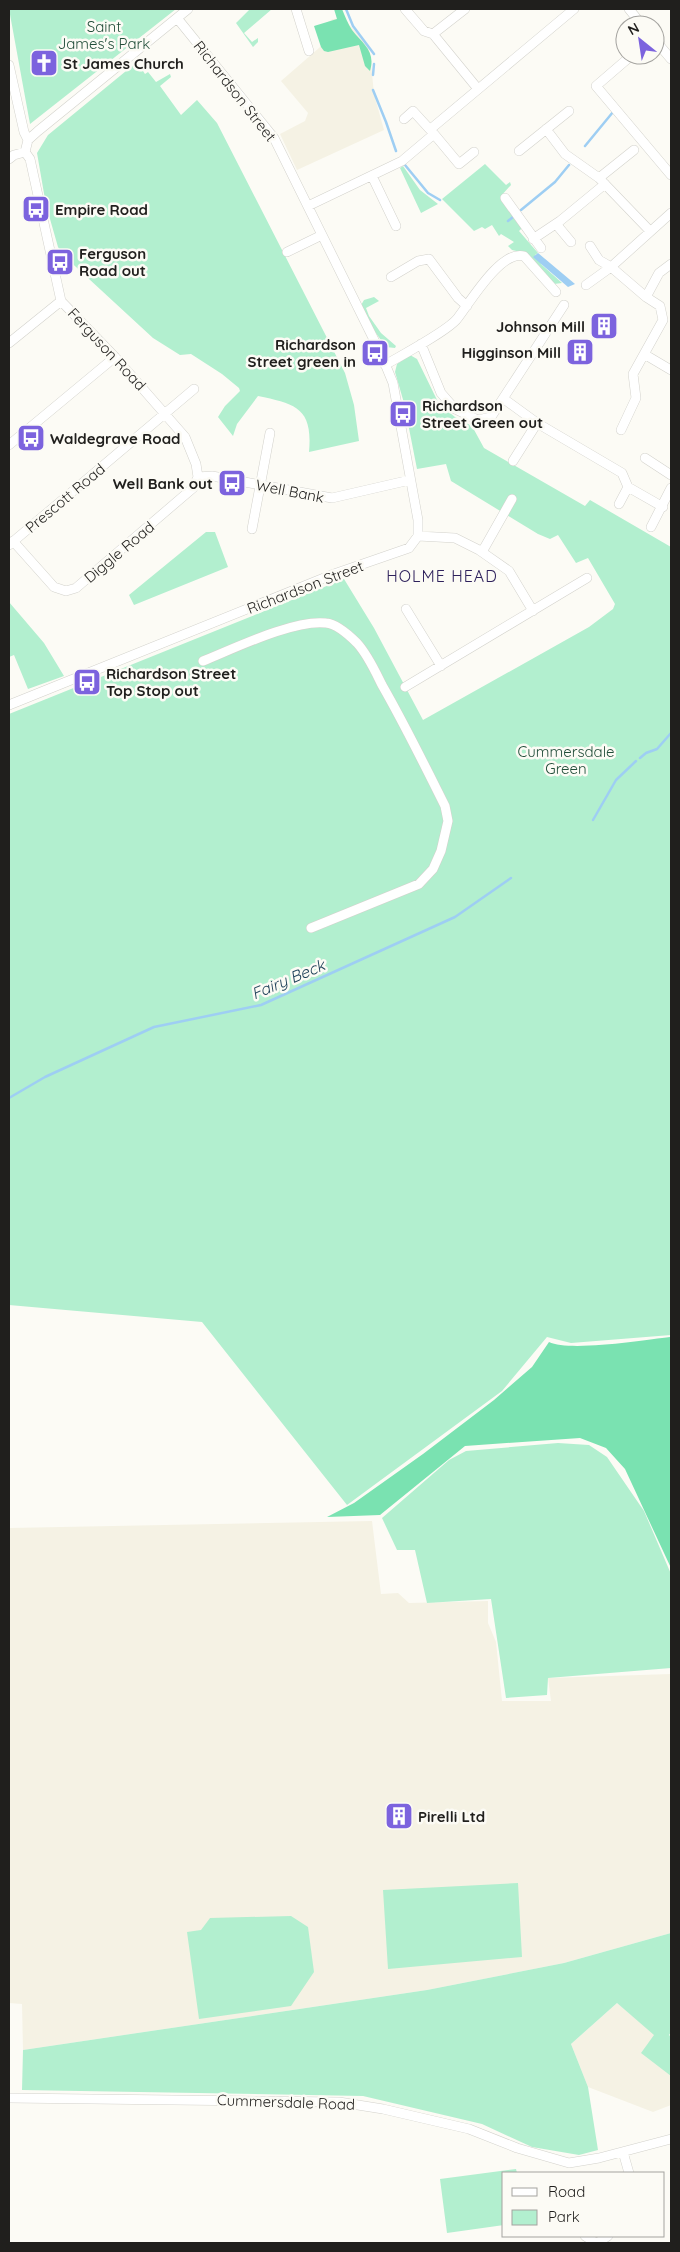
<svg xmlns="http://www.w3.org/2000/svg" width="680" height="2252" viewBox="0 0 680 2252" font-family="Quicksand,sans-serif">
<rect width="100%" height="100%" fill="#fcfbf5"/>
<path fill="#f5f2e4" d="M 343,18 L 367,44 L 370,53 L 374,94 L 384,130 L 297,170 L 280,134 L 305,121 L 308,113 L 281,81 L 319,48 L 321,46 L 317,28 L 333,19 Z
M 372,1521 L 381,1594 L 398,1593 L 409,1603 L 488,1601 L 488,1623 L 496,1642 L 502,1701 L 551,1701 L 548,1678 L 671,1674 L 671,1933 L 564,1963 L 427,1990 L 23,2050 L 22,2004 L 9,2003 L 9,1528 Z
M 617,2003 L 671,2048 L 671,2105 L 653,2112 L 588,2087 L 571,2044 Z"/>
<path fill="#b2efcf" d="M 9,9 L 176,9 L 30,124 Z
M 250,9 L 272,9 L 244,33 L 252,42 L 258,38 L 258,42 L 253,47 L 236,23 Z
M 137,62 L 145,74 L 148,72 L 156,82 L 170,74 L 171,77 L 160,86 L 181,115 L 197,100 L 217,123 L 345,373 L 354,405 L 359,441 L 309,452 C 313,408 296,404 258,396 L 237,424 L 233,436 L 218,417 L 225,406 L 240,391 L 239,388 L 222,374 L 191,354 L 180,355 L 153,338 L 63,255 L 58,247 L 46,205 L 37,153 L 48,135 Z
M 485,164 L 506,185 L 510,182 L 511,185 L 500,197 L 522,228 L 519,231 L 538,253 L 535,255 L 542,265 L 562,283 L 554,284 L 525,253 L 512,250 L 508,246 L 514,242 L 501,234 L 499,236 L 492,225 L 485,229 L 482,227 L 474,231 L 442,199 Z
M 403,166 L 420,190 L 438,204 L 421,213 L 400,168 Z
M 374,297 L 379,301 L 366,308 L 369,316 L 381,333 L 396,346 L 395,348 L 386,347 L 370,325 L 360,307 L 364,300 Z
M 410,355 L 417,359 L 439,404 L 455,417 L 472,426 L 484,448 L 585,506 L 590,500 L 671,547 L 671,1335 L 571,1343 L 547,1337 L 502,1391 L 347,1505 L 202,1322 L 9,1305 L 9,714 L 344,579 L 374,628 L 423,720 L 589,627 L 613,609 L 615,604 L 588,558 L 576,563 L 558,535 L 550,539 L 538,534 L 451,481 L 446,464 L 417,469 L 404,403 L 395,372 L 397,364 Z
M 206,532 L 215,532 L 228,567 L 134,605 L 129,595 Z
M 9,602 L 44,643 L 64,676 L 28,689 L 14,655 L 9,657 Z
M 558,1443 L 589,1445 L 607,1457 L 644,1511 L 671,1574 L 671,1668 L 548,1678 L 547,1695 L 506,1698 L 491,1599 L 427,1603 L 415,1550 L 397,1550 L 382,1518 L 449,1460 L 466,1451 Z
M 518,1883 L 522,1957 L 388,1969 L 383,1890 Z
M 291,1916 L 308,1927 L 314,1972 L 291,2006 L 199,2019 L 187,1932 L 201,1930 L 210,1918 Z
M 671,1933 L 671,2032 L 669,2035 L 671,2037 L 671,2076 L 641,2053 L 654,2035 L 617,2003 L 571,2044 L 588,2087 L 598,2150 L 579,2155 L 532,2147 L 482,2124 L 363,2096 L 22,2090 L 23,2050 L 427,1990 L 564,1963 Z
M 516,2169 L 517,2173 L 504,2173 L 504,2225 L 447,2233 L 440,2179 Z"/>
<path fill="#7ae2b1" d="M 334,9 L 342,9 C 345,16 348,24 352,30 C 363,44 376,51 370,71 L 365,66 L 359,45 L 328,52 L 324,51 L 321,47 L 314,26 L 337,19 Z
M 670,1337 L 671,1568 L 625,1469 L 606,1448 L 580,1438 L 465,1446 L 380,1515 L 327,1517 L 354,1503 L 423,1454 L 494,1400 L 532,1367 L 549,1342 C 569,1352 645,1340 670,1337 Z"/>
<path fill="#9ecef3" d="M 538,253 L 575,284 L 568,287 L 533,257 Z"/>
<g fill="none" stroke-linecap="round" stroke-linejoin="round">
<path stroke="#9ecef3" stroke-width="2.5" d="M 346,9 L 353,26 L 374,54
M 373,75 L 374,64
M 373,90 L 386,122 L 396,151
M 585,146 L 613,112
M 405,165 L 428,193 L 440,200
M 521,210 L 555,182 L 569,165
M 508,221 L 513,217
M 640,758 L 646,753 L 657,749 L 671,733
M 593,820 L 616,780 L 636,761
M 9,1098 L 45,1077 L 154,1027 L 261,1005 L 455,917 L 511,878"/>
<defs>
<path id="minor" d="M 296,9 L 309,51
M 405,9 L 424,31 L 433,34 L 478,89
M 629,9 L 642,25
M 433,34 L 465,9
M 655,40 L 671,59
M 632,55 L 596,86 L 671,175
M 9,65 L 24,132 L 28,140
M 404,119 L 413,111 L 434,134
M 433,127 L 574,9
M 546,129 L 565,154 L 599,178 L 650,231
M 519,151 L 569,111
M 25,152 L 28,140 L 38,131 L 188,9
M 9,159 L 14,155 L 25,152
M 372,176 L 396,226
M 599,178 L 634,150
M 505,198 L 541,248
M 308,206 L 402,161 L 434,134 L 459,164 L 474,152
M 556,224 L 571,242
M 533,239 L 560,221 L 605,184
M 590,246 L 599,260 L 611,267 L 646,297 L 660,306 L 663,320 L 633,374 L 636,398 L 621,430
M 287,252 L 322,235
M 391,277 L 418,261 L 429,259 L 458,298 L 467,306
M 586,285 L 611,267 L 671,213
M 646,297 L 659,273 L 671,264
M 9,343 L 61,301
M 421,344 L 441,393 L 455,409 L 478,420 L 491,417 L 564,305
M 644,354 L 671,370
M 385,365 C 402,355 446,332 457,319 C 469,304 501,249 524,256 L 556,292
M 504,399 L 537,423 L 622,473 L 628,487 L 619,504
M 9,445 L 115,357
M 645,458 L 671,475
M 513,461 L 537,423
M 198,477 L 212,476 L 332,498 L 410,480
M 628,487 L 663,507
M 651,527 L 671,488
M 252,529 L 270,433
M 418,536 L 455,538 L 479,550 L 509,571 L 533,611
M 13,541 L 54,587 L 66,591 L 76,588 L 193,488 L 198,477 L 196,464 L 185,437 L 115,357 L 61,301 L 30,159 L 25,152
M 9,545 L 194,389
M 482,552 L 512,499
M 406,609 L 441,666
M 203,661 C 233,649 294,619 326,623 C 337,624 349,635 357,643 C 368,655 375,671 382,685 C 405,725 425,766 445,806 L 448,821 L 441,851 L 433,869 L 419,884 L 311,928
M 405,687 L 587,578
M 9,705 L 334,574 L 409,548 L 418,536 L 418,520 L 393,383 L 381,354 L 274,138 L 177,18
M 9,2098 L 339,2102 L 383,2109 L 469,2129 L 517,2148 L 569,2163 L 599,2158 L 671,2139
M 623,2152 L 629,2173
M 585,2236 L 596,2243
M 597,2243 L 608,2236"/>
</defs>
<use href="#minor" stroke="#d3d2cc" stroke-width="10"/>
<use href="#minor" stroke="#fff" stroke-width="9"/>
</g>
<defs>
<symbol id="church-square" viewBox="-11 -11 22 22"><rect x="-9" y="-9" width="18" height="18" rx="4" fill="#7c63de" stroke="#fcfbf5"/><path d="M-1.2-6h2.4v3.5h3.3v2.4h-3.3V6h-2.4V-.1h-3.3v-2.4h3.3Z" fill="#fff"/></symbol>
<symbol id="bus-square" viewBox="-11 -11 22 22"><rect x="-9" y="-9" width="18" height="18" rx="4" fill="#7c63de" stroke="#fcfbf5"/><path d="M-5-6H5V4H4V6H2V4H-2V6H-4V4H-5ZM-3.5-4V0h7V-4ZM-3.5 1.2v1.5H-2V1.2ZM2 1.2v1.5H3.5V1.2Z" fill="#fff"/></symbol>
<symbol id="building-square" viewBox="-11 -11 22 22"><rect x="-9" y="-9" width="18" height="18" rx="4" fill="#7c63de" stroke="#fcfbf5"/><path d="M-4-6H4V6H1V3H-1V6H-4ZM-2.5-4.3h1.7v1.8h-1.7ZM.8-4.3h1.7v1.8H.8ZM-2.5-1h1.7V.8h-1.7ZM.8-1h1.7V.8H.8Z" fill="#fff"/></symbol>
</defs>
<g fill-rule="evenodd">
<use href="#church-square" x="28" y="47" width="32" height="32"/>
<use href="#bus-square" x="20" y="193" width="32" height="32"/>
<use href="#bus-square" x="44" y="246" width="32" height="32"/>
<use href="#building-square" x="588" y="310" width="32" height="32"/>
<use href="#building-square" x="564" y="336" width="32" height="32"/>
<use href="#bus-square" x="359" y="337" width="32" height="32"/>
<use href="#bus-square" x="387" y="398" width="32" height="32"/>
<use href="#bus-square" x="15" y="422" width="32" height="32"/>
<use href="#bus-square" x="216" y="467" width="32" height="32"/>
<use href="#bus-square" x="71" y="666" width="32" height="32"/>
<use href="#building-square" x="383" y="1800" width="32" height="32"/>
</g>
<g text-anchor="middle" dominant-baseline="central" stroke-width="5" stroke-linejoin="round" paint-order="stroke">
<g font-size="15" fill="#224e3a" stroke="#fcfbf5">
<text x="104" y="26">Saint<tspan x="104" dy="17">James's Park</tspan></text>
<text x="566" y="751">Cummersdale<tspan x="566" dy="17">Green</tspan></text>
</g>
<g font-size="15" font-weight="bold" fill="#201f1d" stroke="#fcfbf5" text-anchor="start">
<text x="63" y="63">St James Church</text>
<text x="55" y="209">Empire Road</text>
<text x="79" y="253">Ferguson<tspan x="79" dy="17">Road out</tspan></text>
<text x="585" y="326" text-anchor="end">Johnson Mill</text>
<text x="356" y="344" text-anchor="end">Richardson<tspan x="356" dy="17">Street green in</tspan></text>
<text x="561" y="352" text-anchor="end">Higginson Mill</text>
<text x="422" y="405">Richardson<tspan x="422" dy="17">Street Green out</tspan></text>
<text x="50" y="438">Waldegrave Road</text>
<text x="213" y="483" text-anchor="end">Well Bank out</text>
<text x="106" y="673">Richardson Street<tspan x="106" dy="17">Top Stop out</tspan></text>
<text x="418" y="1816">Pirelli Ltd</text>
</g>
<g font-size="15" fill="#201f1d" stroke="#fcfbf5">
<text transform="translate(235 91) rotate(52)">Richardson Street</text>
<text transform="translate(107 349) rotate(47)">Ferguson Road</text>
<text transform="translate(290 491) rotate(11)">Well Bank</text>
<text transform="translate(65 498) rotate(-40)">Prescott Road</text>
<text transform="translate(119 552) rotate(-40)">Diggle Road</text>
<text transform="translate(305 587) rotate(-21)">Richardson Street</text>
<text transform="translate(286 2102) rotate(2)">Cummersdale Road</text>
</g>
<g font-size="16" letter-spacing="1" fill="#2e215c" stroke="#fcfbf5">
<text x="442" y="576">HOLME HEAD</text>
</g>
<g font-size="16" font-style="italic" fill="#1a3d56" stroke="#fcfbf5">
<text transform="translate(288 979) rotate(-23)">Fairy Beck</text>
</g>
</g>
<rect width="680" height="2252" fill="none" stroke="#201f1d" stroke-width="20"/>
<rect x="502" y="2172" width="162" height="65" fill="#fcfbf5" stroke="#a4a39f"/>
<rect x="512" y="2188" width="25" height="8" fill="#ffffff" stroke="#a4a39f"/>
<text x="548" y="2197" font-size="15" fill="#201f1d">Road</text>
<rect x="512" y="2210" width="25" height="15" fill="#b2efcf" stroke="#a4a39f"/>
<text x="548" y="2222" font-size="15" fill="#201f1d">Park</text>
<g transform="translate(640 40) rotate(330)"><circle r="24" fill="#fcfbf5" stroke="#a4a39f"/>
<path d="M0-4L9 19L0 12L-9 19Z" fill="#7c63de"/>
<text y="-8" font-size="14" font-weight="bold" text-anchor="middle" fill="#201f1d">N</text>
</g>
</svg>
